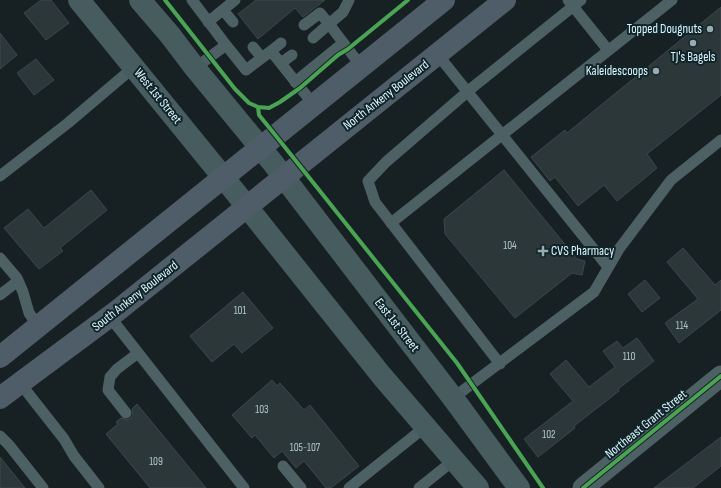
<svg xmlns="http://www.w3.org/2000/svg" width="721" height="488" viewBox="0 0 721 488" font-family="'Sofia Sans Condensed',sans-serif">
<rect width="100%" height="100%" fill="#172023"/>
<path fill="#2c373a" stroke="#3a484c" d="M 41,0 L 51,0 L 69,23 L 46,40 L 24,13 Z
M 256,0 L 325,0 L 303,17 L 295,8 L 258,39 L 238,14 Z
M 721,7 L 721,95 L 647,154 L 657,168 L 617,201 L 604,185 L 578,206 L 555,177 L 550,181 L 531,157 L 565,130 L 567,133 Z
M 0,33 L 17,55 L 0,69 Z
M 36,59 L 54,80 L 34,95 L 17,73 Z
M 504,170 L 577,259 L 585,261 L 582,275 L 572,273 L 515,318 L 445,234 L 444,219 Z
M 91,190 L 107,210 L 60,248 L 63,251 L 39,269 L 4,228 L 28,209 L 44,228 Z
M 683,248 L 715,285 L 721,280 L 721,310 L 679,343 L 665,323 L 698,299 L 667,262 Z
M 645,280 L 660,298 L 642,312 L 628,294 Z
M 243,292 L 273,328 L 242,353 L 234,344 L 212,362 L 190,336 Z
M 637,338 L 654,361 L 618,389 L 619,391 L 574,426 L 575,428 L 538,457 L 524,439 L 573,401 L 550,374 L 566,360 L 589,387 L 615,367 L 603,351 L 617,341 L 623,348 Z
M 272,380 L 277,386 L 280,383 L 304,410 L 310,405 L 359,466 L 331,488 L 326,488 L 304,461 L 296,468 L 282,451 L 274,458 L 255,435 L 252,438 L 232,415 Z
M 137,404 L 206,488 L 150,488 L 106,434 L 118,424 L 116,422 L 121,418 L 127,420 L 131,418 L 133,415 L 132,409 Z
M 721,437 L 721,466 L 693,488 L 654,488 Z
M 0,457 L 25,488 L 0,488 Z"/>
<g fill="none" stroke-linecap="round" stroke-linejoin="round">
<path stroke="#4d6164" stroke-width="11" d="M 192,0 L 226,45 L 195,68
M 349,0 L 343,12 L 329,24 L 361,66
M 568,0 L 608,50
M 223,10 L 233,22
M 208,22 L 235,0
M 304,25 L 320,13 L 329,24 L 313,38
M 281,43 L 271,51 L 314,105
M 226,45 L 246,70 L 271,51
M 253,47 L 262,58
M 438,55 L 608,267
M 281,63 L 292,55
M 295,82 L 343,43
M 0,176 L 68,123 L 134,67
M 391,223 L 672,0
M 0,258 L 17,278 L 23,292 L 29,313 L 38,326
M 0,295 L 18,281
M 110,317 L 244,488
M 500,364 L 375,202 L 368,181 L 386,162 L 473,87 L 581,0
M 20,383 L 64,439 L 74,456 L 99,488
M 453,398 L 594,292 L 619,249 L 671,180 L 721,140
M 126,413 L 108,390 L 110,377 L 117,369 L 138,353
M 0,436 L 9,445 L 43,488
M 283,466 L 301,488
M 349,488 L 425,427
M 419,488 L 454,460"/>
<path stroke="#4d6164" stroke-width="21" d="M 583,488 L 721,376"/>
<path stroke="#475c5e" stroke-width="22" d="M 79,0 L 236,193 L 381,375 L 478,488
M 140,0 L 170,35 L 195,68 L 273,163 L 453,398 L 519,488"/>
<path stroke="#4e5d68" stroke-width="22" d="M 0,357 L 444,0
M 0,398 L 117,311 L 505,0"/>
<defs>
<path id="cycleway" d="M 165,0 L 235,89 L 249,103 L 258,107 L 259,115 L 276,136 L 457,363 L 543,488
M 258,107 L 269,108 L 280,102 L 300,88 L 338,55 L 348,49 L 408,0
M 583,488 L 721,376"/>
</defs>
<use href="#cycleway" stroke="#112429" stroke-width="6"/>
<use href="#cycleway" stroke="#4ca352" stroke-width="4"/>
</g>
<g fill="#96acb1" stroke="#112429" stroke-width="1.5">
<circle cx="710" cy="29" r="4"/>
<circle cx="693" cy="43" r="4"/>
<circle cx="656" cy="71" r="4"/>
<path d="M541 245h4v4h4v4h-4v4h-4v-4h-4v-4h4z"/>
</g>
<g text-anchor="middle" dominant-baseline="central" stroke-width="4" stroke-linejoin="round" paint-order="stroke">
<g font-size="11" fill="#afc8cd">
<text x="510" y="245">104</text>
<text x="240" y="310">101</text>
<text x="682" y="325">114</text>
<text x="629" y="356">110</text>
<text x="262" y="409">103</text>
<text x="549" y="434">102</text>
<text x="305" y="447">105-107</text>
<text x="156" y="461">109</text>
</g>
<g font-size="13" fill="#dbf8fe" stroke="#112429" text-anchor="end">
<text x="702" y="29">Topped Dougnuts</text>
<text x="693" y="57" text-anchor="middle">TJ's Bagels</text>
<text x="648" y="71">Kaleidescoops</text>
<text x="551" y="251" text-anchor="start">CVS Pharmacy</text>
</g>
<g font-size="13" fill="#dbf8fe" stroke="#112429">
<text transform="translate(386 95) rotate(-38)">North Ankeny Boulevard</text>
<text transform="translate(158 96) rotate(51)">West 1st Street</text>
<text transform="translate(135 296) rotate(-38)">South Ankeny Boulevard</text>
<text transform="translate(397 325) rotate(52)">East 1st Street</text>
<text transform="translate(646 424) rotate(-39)">Northeast Grant Street</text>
</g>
</g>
</svg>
